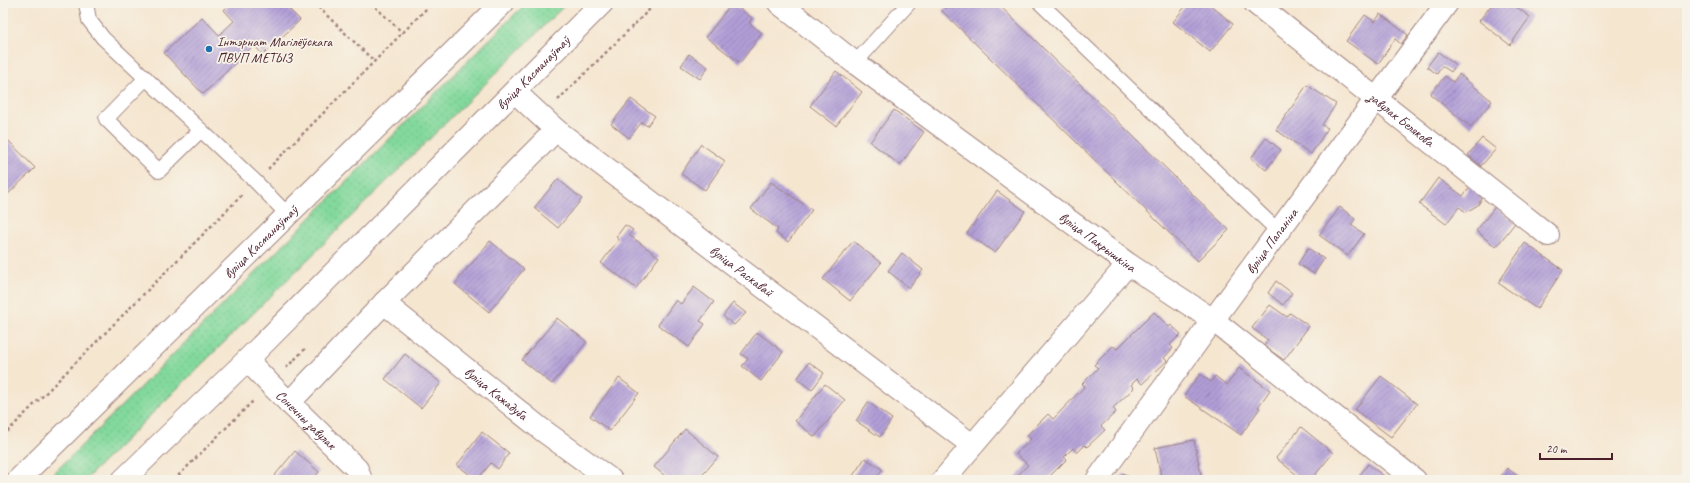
<svg xmlns="http://www.w3.org/2000/svg" width="1690" height="483" viewBox="0 0 1690 483" font-family="Caveat,sans-serif">
<defs>
<pattern id="grass-dots" width="8" height="8" patternUnits="userSpaceOnUse"><rect width="8" height="8" fill="#83d99d"/><path d="M2 2h.1M6 6h.1" fill="none" stroke="#73ba87" stroke-width="1.8" stroke-linecap="round"/></pattern>
<pattern id="building-hatch" width="6" height="6" patternUnits="userSpaceOnUse"><rect width="6" height="6" fill="#b19ed7"/><path d="M-1 1l2-2M0 6l6-6M5 7l2-2" fill="none" stroke="#9280af"/></pattern>
</defs>
<rect width="100%" height="100%" fill="#f7f3e8"/>
<filter id="ink" filterUnits="userSpaceOnUse"><feTurbulence type="fractalNoise" baseFrequency=".025" numOctaves="2"/><feDisplacementMap in="SourceGraphic" scale="8" xChannelSelector="R" yChannelSelector="G"/><feConvolveMatrix kernelMatrix="1 2 1 2 8 2 1 2 1" color-interpolation-filters="sRGB"/></filter>
<filter id="wash" filterUnits="userSpaceOnUse"><feTurbulence type="fractalNoise" baseFrequency=".012" numOctaves="4" result="noise"/><feDisplacementMap in="SourceGraphic" scale="16" xChannelSelector="R" yChannelSelector="G"/><feGaussianBlur stdDeviation="0.9" result="paint"/><feColorMatrix in="noise" values="0 0 0 0 0 0 0 0 0 0 0 0 0 0 0 0 0 1.4 0 .05"/><feComposite in="paint" operator="in"/></filter>
<g filter="url(#wash)">
<rect width="100%" height="100%" fill="#f5e6d0"/>
<path fill="url(#grass-dots)" stroke="#667c64" d="M 526,3 L 567,3 L 85,480 L 47,480 Z"/>
<g id="blocks">
<path fill="url(#building-hatch)" d="M 231,3 L 283,3 L 300,20 L 263,55 L 254,45 L 203,94 L 164,53 L 202,17 L 219,35 L 234,21 L 224,10 Z
M 732,3 L 752,18 L 749,23 L 762,33 L 740,63 L 706,37 Z
M 950,3 L 997,3 L 1229,230 L 1198,261 L 942,11 Z
M 1188,3 L 1208,3 L 1233,24 L 1210,52 L 1173,22 Z
M 1493,3 L 1511,3 L 1530,17 L 1510,45 L 1479,21 Z
M 1380,14 L 1408,35 L 1401,44 L 1395,39 L 1378,64 L 1346,41 L 1365,15 L 1375,22 Z
M 1438,52 L 1456,65 L 1451,72 L 1442,66 L 1437,74 L 1427,67 Z
M 689,54 L 708,67 L 700,79 L 681,66 Z
M 836,71 L 862,92 L 836,126 L 810,106 Z
M 1459,74 L 1492,101 L 1471,127 L 1430,94 L 1445,76 L 1453,82 Z
M 1307,85 L 1336,104 L 1322,125 L 1328,128 L 1311,154 L 1276,130 Z
M 631,99 L 655,116 L 647,126 L 642,122 L 629,138 L 611,124 Z
M 894,110 L 924,132 L 900,165 L 870,142 Z
M 3,135 L 35,168 L 3,199 Z
M 1266,138 L 1281,150 L 1266,170 L 1251,158 Z
M 1482,138 L 1496,149 L 1481,166 L 1468,155 Z
M 701,144 L 725,161 L 705,190 L 681,174 Z
M 1438,178 L 1463,196 L 1471,185 L 1484,195 L 1478,205 L 1466,212 L 1459,207 L 1446,224 L 1419,204 Z
M 558,179 L 582,199 L 558,228 L 534,208 Z
M 771,182 L 812,210 L 788,242 L 776,233 L 778,229 L 751,209 Z
M 997,191 L 1025,211 L 995,253 L 967,233 Z
M 1340,207 L 1355,219 L 1351,225 L 1364,234 L 1348,256 L 1319,235 Z
M 1495,207 L 1515,223 L 1496,247 L 1476,231 Z
M 625,225 L 633,230 L 629,235 L 659,257 L 636,288 L 601,263 L 619,239 L 616,237 Z
M 490,241 L 524,269 L 489,312 L 455,284 Z
M 853,241 L 881,263 L 850,301 L 823,279 Z
M 1525,243 L 1563,270 L 1537,309 L 1498,283 Z
M 1308,248 L 1324,259 L 1314,274 L 1298,264 Z
M 902,253 L 923,270 L 909,288 L 888,271 Z
M 1276,281 L 1292,293 L 1283,305 L 1268,293 Z
M 694,287 L 714,302 L 700,321 L 705,324 L 689,347 L 658,325 L 676,300 L 681,304 Z
M 733,303 L 746,313 L 734,325 L 723,316 Z
M 1270,305 L 1287,317 L 1290,313 L 1309,326 L 1284,360 L 1264,346 L 1268,340 L 1252,328 Z
M 1154,312 L 1169,327 L 1171,325 L 1181,334 L 1170,345 L 1173,348 L 1164,358 L 1167,361 L 1142,384 L 1137,379 L 1131,385 L 1134,388 L 1113,408 L 1116,412 L 1101,426 L 1105,430 L 1087,447 L 1085,445 L 1077,453 L 1073,448 L 1064,457 L 1067,459 L 1046,480 L 1013,480 L 1028,465 L 1016,454 L 1031,439 L 1027,435 L 1048,414 L 1053,419 L 1085,386 L 1082,384 L 1098,368 L 1094,365 L 1113,346 L 1117,349 Z
M 557,318 L 587,342 L 552,384 L 522,360 Z
M 757,332 L 783,352 L 761,381 L 742,366 L 748,359 L 741,354 Z
M 405,354 L 441,383 L 421,408 L 385,379 Z
M 809,362 L 824,373 L 812,390 L 797,379 Z
M 1239,368 L 1270,390 L 1258,407 L 1260,408 L 1241,435 L 1184,396 L 1200,374 L 1211,382 L 1215,376 L 1227,385 Z
M 1381,376 L 1417,404 L 1391,437 L 1355,410 Z
M 619,378 L 639,393 L 610,431 L 590,416 Z
M 825,384 L 845,400 L 815,437 L 795,421 Z
M 868,402 L 892,419 L 880,437 L 856,421 Z
M 1301,427 L 1333,453 L 1311,480 L 1303,480 L 1276,458 Z
M 685,429 L 718,457 L 698,480 L 670,480 L 654,467 Z
M 482,432 L 509,453 L 498,469 L 491,463 L 477,480 L 457,465 Z
M 1194,440 L 1202,480 L 1181,480 L 1181,479 L 1162,480 L 1155,448 Z
M 295,451 L 319,472 L 312,480 L 271,480 Z
M 865,458 L 882,469 L 875,480 L 850,480 Z
M 1368,464 L 1389,480 L 1356,480 Z
M 1507,468 L 1523,480 L 1498,480 Z
M 1123,473 L 1134,480 L 1118,480 Z"/>
</g>
</g>
<g filter="url(#ink)">
<use href="#blocks" fill-opacity="0" stroke="#a0827e" stroke-width="1"/>
<g fill="none" stroke-linecap="round" stroke-linejoin="round">
<defs>
<path id="service" d="M 86,3 L 89,20 L 103,38 L 256,182 L 287,214
M 1040,3 L 1279,232
M 855,63 L 909,3
M 146,78 L 106,119 L 159,171 L 201,130"/>
<g id="minor">
<path id="s1" d="M 779,3 L 855,63 L 1128,264 L 1213,320 L 1415,480"/>
<path id="s2" d="M 1255,3 L 1548,235"/>
<path id="s3" d="M 515,92 L 556,130 L 972,445"/>
<path id="s4" d="M 384,303 L 541,429 L 611,480"/>
<path id="s5" d="M 247,360 L 270,384 L 357,469 L 361,480"/>
<path d="M 289,403 L 384,303 L 556,130"/>
<path d="M 943,480 L 1128,264"/>
<path id="s6" d="M 1097,480 L 1213,320 L 1447,3"/>
</g>
<g id="primary">
<path id="s7" d="M 18,480 L 503,3"/>
<path id="s8" d="M 123,480 L 247,360 L 602,3"/>
</g>
</defs>
<use href="#service" stroke="#a0827e" stroke-width="16"/>
<use href="#minor" stroke="#a0827e" stroke-width="24"/>
<use href="#primary" stroke="#a0827e" stroke-width="24"/>
<path stroke="#a0827e" stroke-width="2.5" stroke-dasharray="3 3" stroke-linecap="butt" d="M 314,3 L 374,61
M 371,3 L 403,33
M 558,100 L 656,3
M 268,169 L 432,3
M 286,368 L 305,349
M 3,436 L 242,195
M 174,480 L 254,400"/>
<use href="#service" stroke="#fff" stroke-width="14"/>
<use href="#minor" stroke="#fff" stroke-width="22"/>
<use href="#primary" stroke="#fff" stroke-width="22"/>
</g>
</g>
<circle fill="#1f6fb2" stroke="#f7f3e8" stroke-width="1.5" cx="209" cy="49" r="4"/>
<g text-anchor="middle" dominant-baseline="central" stroke-width="3.5" stroke-linejoin="round" paint-order="stroke">
<g font-size="14" fill="#4a1f2b" stroke="#f7f3e8" text-anchor="start">
<text x="217" y="41">Інтэрнат Магілёўскага<tspan x="217" dy="16">ПВУП МЕТЫЗ</tspan></text>
</g>
<g font-size="14" fill="#4a1f2b" stroke="#f7f3e8">
<text stroke="none"><textPath href="#s8" startOffset="578">вуліца Касманаўтаў</textPath></text>
<text stroke="none"><textPath href="#s2" startOffset="187">завулак Белякова</textPath></text>
<text stroke="none"><textPath href="#s7" startOffset="340">вуліца Касманаўтаў</textPath></text>
<text stroke="none"><textPath href="#s1" startOffset="398">вуліца Пакрышкіна</textPath></text>
<text stroke="none"><textPath href="#s6" startOffset="296">вуліца Папаніна</textPath></text>
<text stroke="none"><textPath href="#s3" startOffset="289">вуліца Раскавай</textPath></text>
<text stroke="none"><textPath href="#s4" startOffset="144">вуліца Кажадуба</textPath></text>
<text stroke="none"><textPath href="#s5" startOffset="84">Сонечны завулак</textPath></text>
</g>
</g>
<rect width="1690" height="483" fill="none" stroke="#f7f3e8" stroke-width="16"/>
<path d="M1540 453v6h72v-6" fill="none" stroke="#4a1f2b" stroke-width="2"/>
<text x="1546" y="453" font-size="12" fill="#4a1f2b" stroke="#f7f3e8" stroke-width="3" paint-order="stroke">20 m</text>
</svg>
